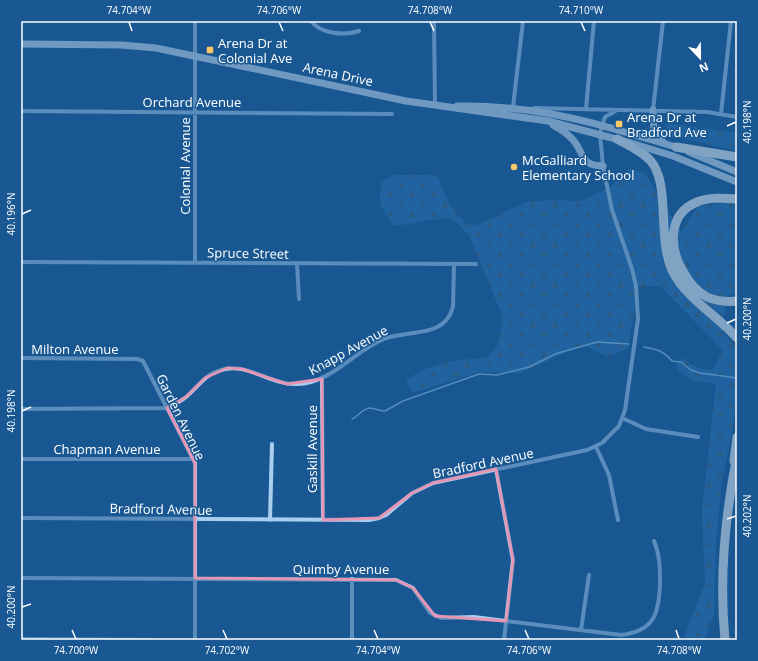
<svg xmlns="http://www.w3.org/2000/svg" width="758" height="661" font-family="'Open Sans',sans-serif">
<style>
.forest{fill:url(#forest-firs)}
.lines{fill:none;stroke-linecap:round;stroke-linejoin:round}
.stream{stroke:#9ccbf2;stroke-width:1.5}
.street{stroke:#a9ceef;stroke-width:4}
.secondary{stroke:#d7e9fb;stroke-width:7}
.highway{stroke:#fff;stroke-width:9}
.marked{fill:none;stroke:#e497b5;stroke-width:3;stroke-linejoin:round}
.ticks{fill:none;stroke:#fff;stroke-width:1.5}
.poi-dot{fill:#ffc768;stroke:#195892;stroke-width:1.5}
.labels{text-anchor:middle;stroke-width:3;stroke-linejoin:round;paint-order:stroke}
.poi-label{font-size:13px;fill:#fff;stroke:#195892;text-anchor:start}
.street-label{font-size:13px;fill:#fff;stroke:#195892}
.neatline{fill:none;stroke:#fff;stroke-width:1.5}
.ticks-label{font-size:10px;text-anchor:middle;fill:#fff}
</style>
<defs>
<pattern id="forest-firs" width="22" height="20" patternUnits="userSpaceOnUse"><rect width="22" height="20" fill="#2c72b1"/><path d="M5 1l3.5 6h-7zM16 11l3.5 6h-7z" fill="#3e5d79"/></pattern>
</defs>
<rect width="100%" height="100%" fill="#195892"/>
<path class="forest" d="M 667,123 L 737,133 L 737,151 L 665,134 Z
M 629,169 L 644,172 L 681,232 L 698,206 L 737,202 L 737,293 L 727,296 L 722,332 L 737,348 L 737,387 L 733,428 L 722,481 L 716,544 L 714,614 L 704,640 L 683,640 L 705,583 L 702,511 L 716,384 L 692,380 L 678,370 L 677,365 L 683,358 L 692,365 L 709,371 L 714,368 L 723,350 L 660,286 L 638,287 L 628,348 L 608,357 L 583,345 L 520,373 L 479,372 L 419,391 L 412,392 L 406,380 C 432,362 456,360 486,358 L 498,345 L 503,317 L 469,235 L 453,219 C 434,217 414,224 394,226 L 380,205 L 381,183 L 392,175 L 437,175 L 449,204 L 466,224 L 478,225 L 524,203 L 546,200 L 581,201 L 612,186 Z"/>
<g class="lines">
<path class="stream" d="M 644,347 C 656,349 664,351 672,361 L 681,362 L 691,370 L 700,373 L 737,378
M 352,419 C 357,417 363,409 369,408 C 374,408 380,411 385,411 L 403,401 L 479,374 L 497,375 L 529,367 L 555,354 L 597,342 L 629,344"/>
<path class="street" d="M 195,21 L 195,262
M 311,21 C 321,34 345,36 359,31
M 434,21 L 435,106
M 513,107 L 523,21
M 534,108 L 707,112 L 737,117
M 586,109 L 594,21
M 653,110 L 663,21
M 21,111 L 392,114
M 721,114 L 731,21
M 21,262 L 476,264
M 297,263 L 299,299
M 21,358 L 137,359 L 143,361 L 195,463 L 195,640
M 322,379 L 323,520
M 21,409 L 167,408 C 173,405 180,402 186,397 C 198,387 205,374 221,370 C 248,362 270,385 297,384 C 332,383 354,351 384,339 C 410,329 444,339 453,307 L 454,264
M 622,418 L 646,429 L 698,437
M 596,447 L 609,475 L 618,520
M 21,459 L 193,459
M 496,469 L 513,560 L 504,640
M 21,518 L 369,520 L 379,518 L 386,515 L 412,493 L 433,483 L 587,450 L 602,443 L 619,426 L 625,410 L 638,319 L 636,286 L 632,269 L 612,210 L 603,166 L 600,134 L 602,125 L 605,117 L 617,110
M 270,520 L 272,444
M 21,578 L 396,580 L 413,588 L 430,613 L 441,618 L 474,617 L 621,635 C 655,631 659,613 660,583 C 660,568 660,555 654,541
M 581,630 L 589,575
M 21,639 L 152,640
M 352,640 L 352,579"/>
<path class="secondary" d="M 21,44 L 121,45 L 156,48 L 406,101 L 548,121 L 631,143 L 673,156 L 737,182
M 457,106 C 521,105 577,117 638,136 C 652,140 666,144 679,148
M 653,110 L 654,131 L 664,143
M 553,125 C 561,129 568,134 574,141 C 585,155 581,166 603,166
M 689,152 L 737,172"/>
<path class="highway" d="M 617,139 C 628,145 641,151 650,160 C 671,183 657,238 672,270 C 686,299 716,314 737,338
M 676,147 L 737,157
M 737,199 C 724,198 709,197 697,202 C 667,214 669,249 684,273 C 689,282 697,292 707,297 C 716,301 727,302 737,301
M 734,461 L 737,437
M 725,640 C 719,579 725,516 737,456"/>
</g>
<path d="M0 0H758V661H0ZM 227,368 L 242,369 L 287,384 L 322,379 L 323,520 L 379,518 L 412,493 L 433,483 L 496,469 L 513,560 L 506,621 L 435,616 L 413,588 L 396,580 L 195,578 L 195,463 L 167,408 L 186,397 L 205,378 Z" fill="#195892" fill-opacity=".55" fill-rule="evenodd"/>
<path class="marked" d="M 227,368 L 242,369 L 287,384 L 322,379 L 323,520 L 379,518 L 412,493 L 433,483 L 496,469 L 513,560 L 506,621 L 435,616 L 413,588 L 396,580 L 195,578 L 195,463 L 167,408 L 186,397 L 205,378 Z"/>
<path class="ticks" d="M 129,22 L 132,31M 279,22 L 283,31M 430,22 L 434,31M 581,22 L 585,31M 727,126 L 736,122M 22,214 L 31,210M 727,323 L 736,319M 22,411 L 31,407M 727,519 L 736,516M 22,607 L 31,604M 72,630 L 76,639M 223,630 L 227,639M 374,630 L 378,639M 525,630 L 529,639M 676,630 L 679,639"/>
<g class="poi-dot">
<rect x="206" y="46" width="8" height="8" rx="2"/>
<rect x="615" y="120" width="8" height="8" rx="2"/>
<circle cx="514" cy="167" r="4"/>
</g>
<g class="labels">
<g class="poi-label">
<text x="218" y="48">Arena Dr at<tspan x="218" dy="15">Colonial Ave</tspan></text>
<text x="627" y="122">Arena Dr at<tspan x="627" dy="15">Bradford Ave</tspan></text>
<text x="522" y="165">McGalliard<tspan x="522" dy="15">Elementary School</tspan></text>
</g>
<g class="street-label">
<text transform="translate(338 74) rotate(12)" y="5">Arena Drive</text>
<text x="192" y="107">Orchard Avenue</text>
<text transform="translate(185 166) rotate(-90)" y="5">Colonial Avenue</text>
<text transform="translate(248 253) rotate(1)" y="5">Spruce Street</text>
<text x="75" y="354">Milton Avenue</text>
<text transform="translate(348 350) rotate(-29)" y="5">Knapp Avenue</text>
<text transform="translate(181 417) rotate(64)" y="5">Garden Avenue</text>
<text x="107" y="454">Chapman Avenue</text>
<text transform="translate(312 449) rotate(-90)" y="5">Gaskill Avenue</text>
<text transform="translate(483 463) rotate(-12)" y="5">Bradford Avenue</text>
<text transform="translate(161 509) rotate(1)" y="5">Bradford Avenue</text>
<text x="341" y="574">Quimby Avenue</text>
</g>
</g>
<rect width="758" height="661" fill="none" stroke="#195892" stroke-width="44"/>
<g transform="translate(700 58) rotate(158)" stroke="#195892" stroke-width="3" paint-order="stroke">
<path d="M0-3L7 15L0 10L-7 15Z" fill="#ffffff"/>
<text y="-6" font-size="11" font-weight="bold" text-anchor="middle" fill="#ffffff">N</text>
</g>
<rect x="22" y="22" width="714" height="617" class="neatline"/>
<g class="ticks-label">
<text x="129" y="14">74.704°W</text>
<text x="279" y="14">74.706°W</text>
<text x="430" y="14">74.708°W</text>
<text x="581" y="14">74.710°W</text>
<text transform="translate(747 122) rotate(-90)" y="4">40.198°N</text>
<text transform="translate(11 214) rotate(-90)" y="4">40.196°N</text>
<text transform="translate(747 319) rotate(-90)" y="4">40.200°N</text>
<text transform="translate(11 411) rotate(-90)" y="4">40.198°N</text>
<text transform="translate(747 516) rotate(-90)" y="4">40.202°N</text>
<text transform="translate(11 607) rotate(-90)" y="4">40.200°N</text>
<text x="76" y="654">74.700°W</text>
<text x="227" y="654">74.702°W</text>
<text x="378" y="654">74.704°W</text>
<text x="529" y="654">74.706°W</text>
<text x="679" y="654">74.708°W</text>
</g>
</svg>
